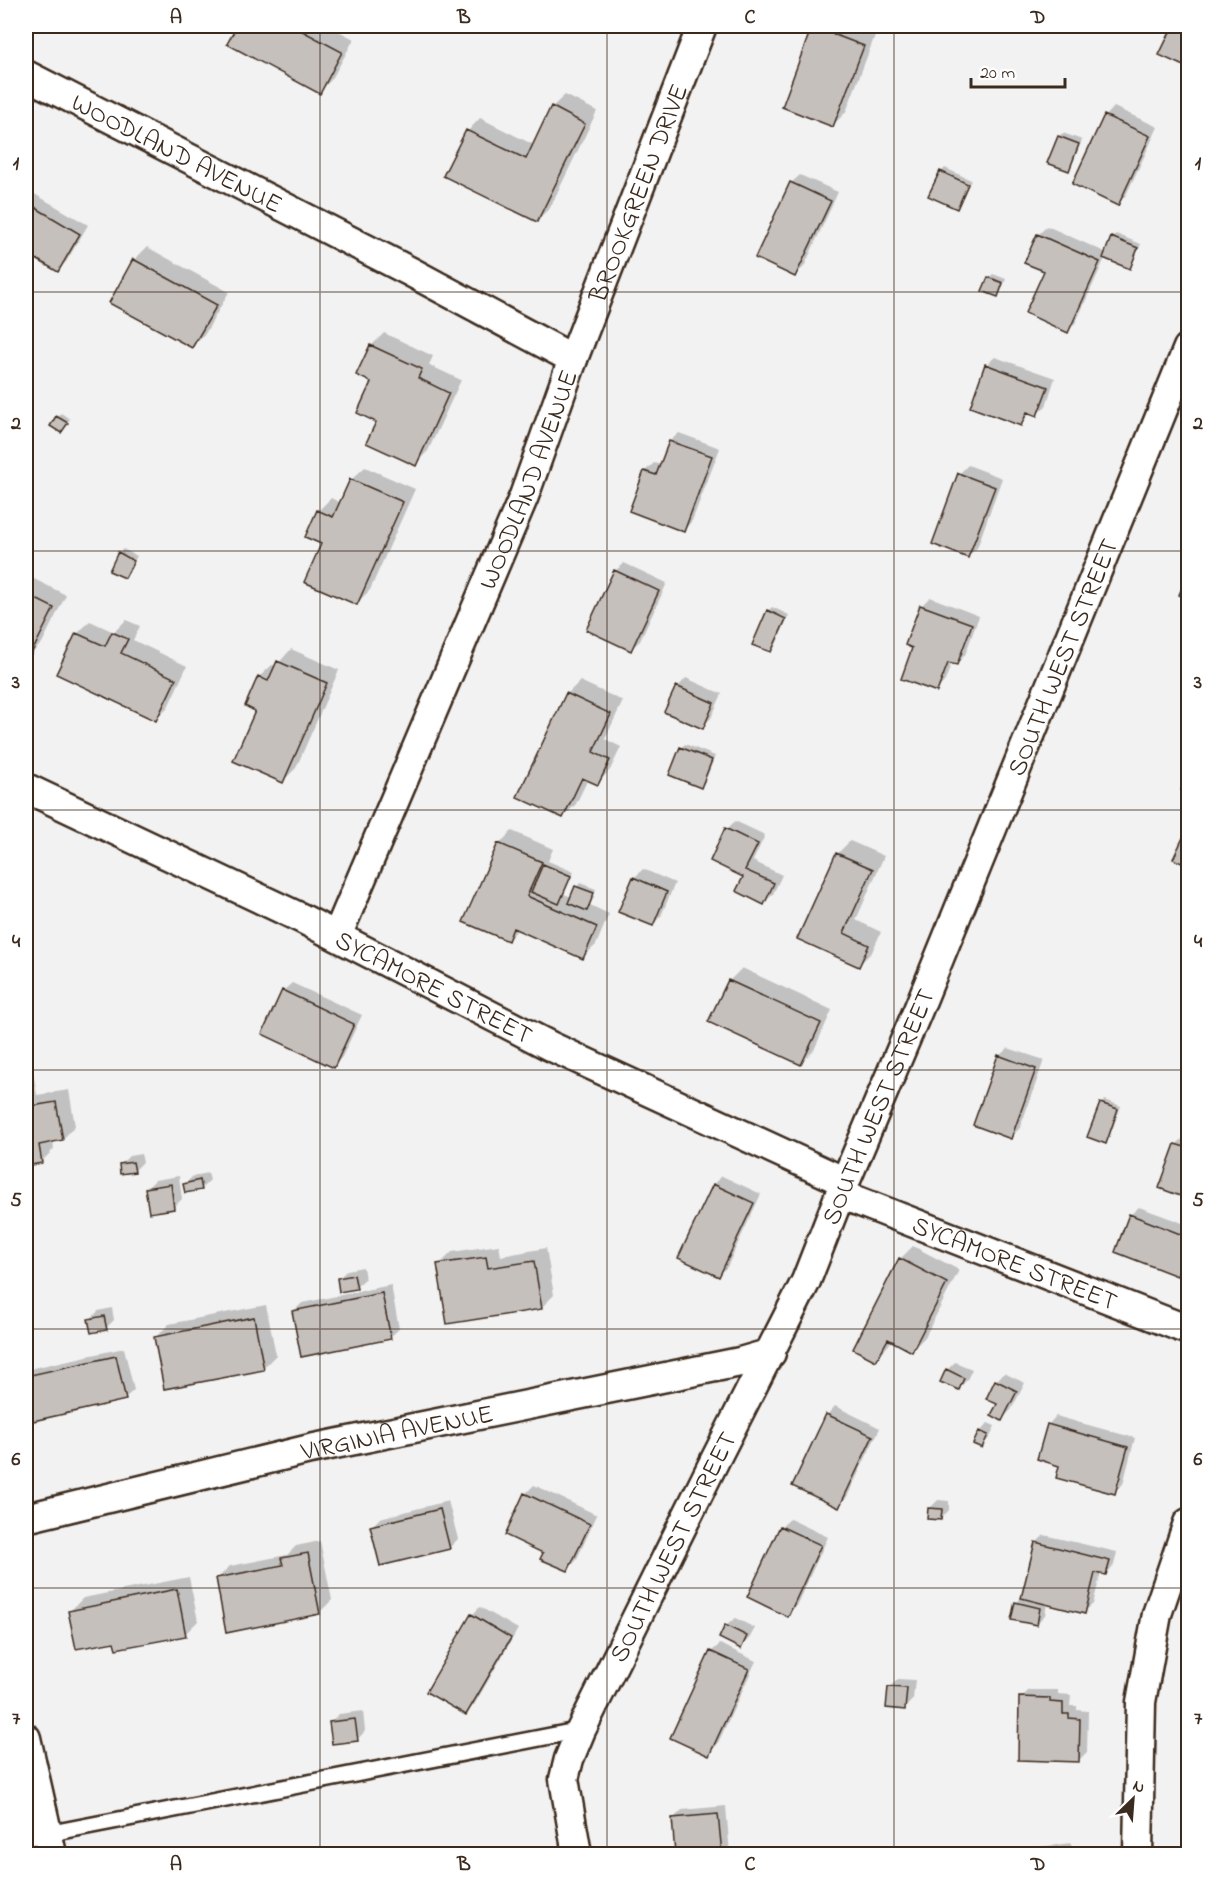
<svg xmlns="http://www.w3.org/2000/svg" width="1214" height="1880" font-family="'Indie Flower',sans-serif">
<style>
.shadow{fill:#0003;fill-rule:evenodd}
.building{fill:#c6c0bd;stroke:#3b2a1e;stroke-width:1.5}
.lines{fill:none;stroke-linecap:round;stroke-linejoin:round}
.lane-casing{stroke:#3b2a1e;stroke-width:20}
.street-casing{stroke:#3b2a1e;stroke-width:33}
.lane{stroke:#fff;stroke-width:15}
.street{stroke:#fff;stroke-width:28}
.grid{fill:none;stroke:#3b2a1e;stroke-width:1.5;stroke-opacity:0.55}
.labels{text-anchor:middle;stroke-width:6;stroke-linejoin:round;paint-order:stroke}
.street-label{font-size:26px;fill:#3b2a1e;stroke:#fff}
.neatline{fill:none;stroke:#3b2a1e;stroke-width:2}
.grid-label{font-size:20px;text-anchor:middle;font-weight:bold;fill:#3b2a1e}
</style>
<rect width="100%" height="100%" fill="#f3f2f2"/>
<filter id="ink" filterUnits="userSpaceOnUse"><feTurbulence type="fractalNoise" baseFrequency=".0167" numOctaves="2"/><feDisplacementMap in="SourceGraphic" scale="12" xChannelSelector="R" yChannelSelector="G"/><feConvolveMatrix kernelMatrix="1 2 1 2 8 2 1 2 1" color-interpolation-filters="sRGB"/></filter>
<g filter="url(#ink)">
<path class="shadow" d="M 239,26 L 329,26 L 354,39 L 332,79 L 319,92 L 229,43 Z
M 815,26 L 856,26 L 876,33 L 846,112 L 833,125 L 813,27 Z
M 1175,26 L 1188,26 L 1188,67 L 1161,54 Z
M 565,95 L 597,111 L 550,208 L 537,220 L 468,131 L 480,118 L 534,145 L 552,107 Z
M 1114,107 L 1158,127 L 1126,195 L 1118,204 L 1074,184 L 1106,116 Z
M 1063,133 L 1082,140 L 1072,165 L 1068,169 L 1059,136 Z
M 945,168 L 971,180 L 960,203 L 956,207 L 941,172 Z
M 800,175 L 838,192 L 804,267 L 795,275 L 791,183 Z
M 26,189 L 88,225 L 66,262 L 57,270 L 26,252 Z
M 1047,226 L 1107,253 L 1112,238 L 1116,234 L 1141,244 L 1133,263 L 1129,267 L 1105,258 L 1076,322 L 1068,331 L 1046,271 L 1038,235 Z
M 147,247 L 229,292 L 205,334 L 192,346 L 134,260 Z
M 993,274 L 1006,279 L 1001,292 L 997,296 L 989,278 Z
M 384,333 L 433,356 L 429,365 L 461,380 L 428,451 L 415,464 L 378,421 L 373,381 L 358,374 L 371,346 Z
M 995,357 L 1055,378 L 1046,406 L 1037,414 L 1031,412 L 1021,424 L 986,365 Z
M 61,413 L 70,419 L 61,431 L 52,426 Z
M 679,433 L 720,448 L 692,521 L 684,530 L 631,510 L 645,471 L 654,463 L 661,465 L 670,441 Z
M 968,465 L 1002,478 L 977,548 L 968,556 L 959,474 Z
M 365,467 L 415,489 L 370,590 L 357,603 L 323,544 L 318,511 L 331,498 L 341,503 L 352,479 Z
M 123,549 L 137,556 L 125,577 L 119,553 Z
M 624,563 L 667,583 L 640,641 L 631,649 L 615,571 Z
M 26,575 L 66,595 L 42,643 L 29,656 L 26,654 Z
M 930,597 L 979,616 L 965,655 L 956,664 L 952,662 L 945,681 L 937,690 L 914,647 L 921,606 Z
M 772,607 L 789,615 L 775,647 L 771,651 L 768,611 Z
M 126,620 L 140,626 L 133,640 L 187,666 L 168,707 L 155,719 L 77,634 L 90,621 L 114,632 Z
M 291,649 L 339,670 L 296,768 L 283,781 L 256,710 L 259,677 L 272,665 L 276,666 ZM 263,677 L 275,683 L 263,680 Z
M 686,678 L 722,694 L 711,718 L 702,727 L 678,687 Z
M 580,681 L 623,701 L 605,739 L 621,747 L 610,770 L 598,783 L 588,779 L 576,804 L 563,817 L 567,694 Z
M 685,744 L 715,756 L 705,782 L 701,786 L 681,748 Z
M 735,821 L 765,835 L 753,861 L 782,875 L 773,894 L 764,903 L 745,876 L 727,829 Z
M 512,831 L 553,849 L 548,861 L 574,872 L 564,894 L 572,897 L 577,887 L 580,883 L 596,889 L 590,905 L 609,914 L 596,945 L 583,957 L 518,929 L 508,940 L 499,844 Z
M 850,841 L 884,856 L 856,920 L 881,932 L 872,952 L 859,965 L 799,938 L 837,854 Z
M 643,869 L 675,883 L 661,916 L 652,925 L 634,878 Z
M 742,968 L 832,1010 L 814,1050 L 801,1063 L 729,981 Z
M 292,983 L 362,1015 L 342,1057 L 334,1066 L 283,991 Z
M 1008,1048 L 1044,1060 L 1020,1128 L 1011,1137 L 999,1056 Z
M 31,1060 L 37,1095 L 69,1090 L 75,1126 L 63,1139 L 53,1141 L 54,1149 L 42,1161 L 26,1164 L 26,1061 Z
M 1105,1100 L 1121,1106 L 1109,1138 L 1105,1142 L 1101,1104 Z
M 1185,1136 L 1188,1137 L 1188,1198 L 1161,1188 L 1177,1144 Z
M 141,1154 L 143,1162 L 134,1171 L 121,1164 L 129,1156 Z
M 208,1173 L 210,1180 L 201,1189 L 185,1184 L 193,1176 Z
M 179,1176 L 182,1199 L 173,1208 L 147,1188 L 155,1180 Z
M 722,1176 L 761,1194 L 727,1267 L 718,1276 L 680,1258 L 714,1184 Z
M 1139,1207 L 1188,1225 L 1188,1258 L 1185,1266 L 1177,1274 L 1130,1215 Z
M 499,1245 L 501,1256 L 546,1248 L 554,1295 L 542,1307 L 439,1265 L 452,1252 Z
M 913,1246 L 959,1270 L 925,1337 L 912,1350 L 892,1340 L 888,1346 L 876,1359 L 900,1259 Z
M 363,1267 L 365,1279 L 356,1287 L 338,1279 L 347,1270 Z
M 391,1285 L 399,1329 L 390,1337 L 293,1312 L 302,1303 Z
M 266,1305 L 276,1355 L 263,1368 L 156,1337 L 169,1324 Z
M 112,1308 L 114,1320 L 106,1328 L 90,1320 L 98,1311 Z
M 124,1348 L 134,1390 L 125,1398 L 34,1419 L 26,1381 L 26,1376 L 33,1368 Z
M 955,1362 L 972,1369 L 967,1380 L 958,1389 L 947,1370 Z
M 1004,1373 L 1025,1383 L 1011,1410 L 1002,1419 L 996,1381 Z
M 835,1406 L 880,1428 L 847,1497 L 839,1506 L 827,1415 Z
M 1056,1416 L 1135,1438 L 1123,1484 L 1114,1492 L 1061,1465 L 1048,1425 Z
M 988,1423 L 995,1426 L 990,1437 L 982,1446 L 980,1432 Z
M 534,1485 L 597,1515 L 576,1561 L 568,1569 L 545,1552 L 525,1494 Z
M 938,1500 L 949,1501 L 949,1510 L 941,1519 L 929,1509 Z
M 448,1501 L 458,1539 L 449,1548 L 372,1526 L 380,1518 Z
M 790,1519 L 828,1537 L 796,1606 L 787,1615 L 781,1527 Z
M 1044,1535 L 1117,1552 L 1114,1565 L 1106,1574 L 1101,1573 L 1093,1604 L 1084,1612 L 1047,1603 L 1045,1615 L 1036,1624 L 1016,1603 L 1023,1596 L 1036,1543 Z
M 320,1541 L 332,1600 L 319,1613 L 217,1579 L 230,1566 L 287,1555 L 296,1546 Z
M 189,1577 L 198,1621 L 185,1634 L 115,1640 L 70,1611 L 83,1598 Z
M 480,1607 L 518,1629 L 474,1705 L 466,1713 L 472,1615 Z
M 735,1618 L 755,1628 L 749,1639 L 741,1647 L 726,1626 Z
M 720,1644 L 756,1661 L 717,1745 L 708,1754 L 711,1652 Z
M 898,1679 L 915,1680 L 913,1699 L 905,1708 L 889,1688 Z
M 1029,1690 L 1058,1690 L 1058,1694 L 1071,1695 L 1070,1706 L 1077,1706 L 1077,1710 L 1088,1711 L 1087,1752 L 1079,1760 L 1021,1698 Z
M 363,1711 L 365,1731 L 357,1740 L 331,1722 L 339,1714 Z
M 726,1806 L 730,1854 L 677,1854 L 674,1818 L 682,1810 Z
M 1071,1843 L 1073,1854 L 1010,1854 L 1014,1850 Z"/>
<path class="building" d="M 237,26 L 293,26 L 342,52 L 320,94 L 227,44 Z
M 812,26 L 864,46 L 833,127 L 782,107 Z
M 1173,26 L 1188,26 L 1188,68 L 1159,55 Z
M 551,106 L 585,124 L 537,222 L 443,176 L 466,130 L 526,159 Z
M 1104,115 L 1150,136 L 1118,206 L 1072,184 Z
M 1058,136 L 1079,144 L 1069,171 L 1047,163 Z
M 940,171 L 968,184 L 957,209 L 928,196 Z
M 790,182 L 831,201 L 795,277 L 755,258 Z
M 26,202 L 80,234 L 58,272 L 26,253 Z
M 1037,234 L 1100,262 L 1068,333 L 1025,313 L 1044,271 L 1024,263 Z
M 1111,237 L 1138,248 L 1130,269 L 1103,258 Z
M 133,259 L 217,305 L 192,348 L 109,303 Z
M 988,277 L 1003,283 L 998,297 L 982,291 Z
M 370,345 L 422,369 L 418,378 L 449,393 L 416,466 L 366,443 L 376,422 L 357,413 L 371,382 L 356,375 Z
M 985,364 L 1048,387 L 1037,416 L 1027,412 L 1021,426 L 970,407 Z
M 56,416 L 68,423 L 61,433 L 50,426 Z
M 669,441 L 712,456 L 684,532 L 629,511 L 644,471 L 656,475 Z
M 958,473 L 995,487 L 968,558 L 932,544 Z
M 350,479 L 403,502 L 357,605 L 304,582 L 321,544 L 305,537 L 317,510 L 333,517 Z
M 118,552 L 134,561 L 125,578 L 109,571 Z
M 614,570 L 659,591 L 631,651 L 586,630 Z
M 1188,573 L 1188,600 L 1179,595 Z
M 26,594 L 54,608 L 29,658 L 26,656 Z
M 920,605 L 972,624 L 957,665 L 948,663 L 937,692 L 901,679 L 912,648 L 905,645 Z
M 767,610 L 786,619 L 771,652 L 752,645 Z
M 112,632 L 128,639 L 121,653 L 176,679 L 156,721 L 56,674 L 76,633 L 105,646 Z
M 277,661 L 327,683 L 283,783 L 233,761 L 255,711 L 245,706 L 258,676 L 268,681 Z
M 676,686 L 714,703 L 703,729 L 664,712 Z
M 566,693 L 611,714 L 593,752 L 610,760 L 598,785 L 582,778 L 563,818 L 517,797 Z
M 680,747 L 712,760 L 701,788 L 669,775 Z
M 1188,773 L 1188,794 L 1181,790 Z
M 1188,827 L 1188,866 L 1173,859 Z
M 725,828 L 758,844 L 745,870 L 774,883 L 764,905 L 736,891 L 743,877 L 710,861 Z
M 498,843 L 542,862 L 527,896 L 597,927 L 583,959 L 513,928 L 508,941 L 463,922 Z
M 836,853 L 873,869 L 844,933 L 869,945 L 859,967 L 797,939 Z
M 543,864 L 571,876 L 559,904 L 531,892 Z
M 633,877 L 667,892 L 653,926 L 618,912 Z
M 575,886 L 594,893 L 587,911 L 568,903 Z
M 728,980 L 821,1023 L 801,1065 L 708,1022 Z
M 282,990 L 354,1024 L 334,1068 L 262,1034 Z
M 998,1055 L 1036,1069 L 1011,1139 L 973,1125 Z
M 56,1102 L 63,1140 L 39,1145 L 42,1163 L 26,1166 L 26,1107 Z
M 1100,1103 L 1118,1109 L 1106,1144 L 1087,1137 Z
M 1175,1144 L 1188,1148 L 1188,1199 L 1159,1188 Z
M 133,1162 L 135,1172 L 120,1174 L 119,1164 Z
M 200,1180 L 202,1190 L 185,1193 L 183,1184 Z
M 171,1184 L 174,1209 L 149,1213 L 145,1188 Z
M 713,1184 L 754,1203 L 719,1277 L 678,1258 Z
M 1129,1214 L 1188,1237 L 1188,1247 L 1177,1276 L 1115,1252 Z
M 486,1257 L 488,1268 L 534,1261 L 542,1309 L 447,1324 L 437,1264 Z
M 899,1258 L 947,1283 L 912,1352 L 888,1339 L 876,1361 L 853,1349 Z
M 354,1275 L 357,1289 L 339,1292 L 337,1278 Z
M 382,1293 L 391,1339 L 301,1357 L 292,1311 Z
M 104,1316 L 107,1330 L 91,1333 L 88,1319 Z
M 254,1317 L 264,1370 L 164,1389 L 154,1337 Z
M 116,1356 L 126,1400 L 33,1421 L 26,1388 L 26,1376 Z
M 946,1369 L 964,1378 L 959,1390 L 940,1382 Z
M 995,1380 L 1017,1391 L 1002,1421 L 991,1415 L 997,1404 L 986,1399 Z
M 826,1414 L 873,1436 L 839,1508 L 792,1486 Z
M 1047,1424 L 1128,1447 L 1115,1494 L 1056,1478 L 1059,1466 L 1037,1459 Z
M 979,1431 L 988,1435 L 982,1448 L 973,1444 Z
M 524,1493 L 590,1524 L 568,1571 L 540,1559 L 543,1553 L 505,1535 Z
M 928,1508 L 942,1509 L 941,1520 L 927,1519 Z
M 440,1509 L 450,1549 L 380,1566 L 370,1526 Z
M 780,1526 L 821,1545 L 788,1617 L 747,1597 Z
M 1035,1542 L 1110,1561 L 1106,1575 L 1095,1573 L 1085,1614 L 1021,1598 Z
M 308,1553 L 320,1614 L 226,1633 L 216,1578 L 283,1565 L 281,1558 Z
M 177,1589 L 186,1636 L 116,1649 L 114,1642 L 76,1649 L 68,1611 Z
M 1015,1602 L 1040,1608 L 1037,1625 L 1011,1620 Z
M 471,1614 L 511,1638 L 466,1715 L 426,1692 Z
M 725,1625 L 747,1636 L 741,1649 L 719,1638 Z
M 710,1651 L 749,1669 L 709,1756 L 670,1738 Z
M 888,1687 L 907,1688 L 905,1710 L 886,1708 Z
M 1019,1697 L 1050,1698 L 1050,1702 L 1063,1703 L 1063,1714 L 1069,1714 L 1069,1718 L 1080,1719 L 1079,1762 L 1018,1760 Z
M 355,1719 L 358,1741 L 332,1744 L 329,1722 Z
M 718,1814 L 722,1854 L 675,1854 L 672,1818 Z"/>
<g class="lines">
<g class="lane-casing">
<path id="lane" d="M 26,1838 L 581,1730"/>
</g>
<g class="street-casing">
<g id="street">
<path id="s1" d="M 26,75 L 411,272 L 573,359"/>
<path id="s2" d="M 26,788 L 301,918 L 550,1046 L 845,1182"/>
<path id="s3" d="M 337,936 L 524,496 L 573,359 L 702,26"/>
<path id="s4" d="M 840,1194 L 1188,1330"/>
<path id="s5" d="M 26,1518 L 310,1449 L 740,1362 L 771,1353"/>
<path d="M 26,1738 L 52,1854"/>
<path id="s6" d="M 577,1854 L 564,1779 L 569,1759 L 581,1730 L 715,1460 L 806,1281 L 840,1194 L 918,1010 L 1188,348"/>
<path d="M 1138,1854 L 1141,1702 L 1157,1614 L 1188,1523"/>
</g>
</g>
<use href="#lane" class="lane"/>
<use href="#street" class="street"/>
</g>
</g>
<path class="grid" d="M 320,26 L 320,1854M 607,26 L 607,1854M 894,26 L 894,1854M 26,292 L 1188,292M 26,551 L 1188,551M 26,810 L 1188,810M 26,1070 L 1188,1070M 26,1329 L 1188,1329M 26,1588 L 1188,1588"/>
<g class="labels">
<g class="street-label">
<text dy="9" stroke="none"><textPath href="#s1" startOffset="170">WOODLAND AVENUE</textPath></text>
<text dy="9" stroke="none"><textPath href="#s3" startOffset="802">BROOKGREEN DRIVE</textPath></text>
<text dy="9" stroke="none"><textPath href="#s3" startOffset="495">WOODLAND AVENUE</textPath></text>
<text dy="9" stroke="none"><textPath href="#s6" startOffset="1305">SOUTH WEST STREET</textPath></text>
<text dy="9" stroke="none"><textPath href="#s2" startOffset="454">SYCAMORE STREET</textPath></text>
<text dy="9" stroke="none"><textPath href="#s6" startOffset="819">SOUTH WEST STREET</textPath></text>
<text dy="9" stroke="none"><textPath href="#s4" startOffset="188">SYCAMORE STREET</textPath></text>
<text dy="9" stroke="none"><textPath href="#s5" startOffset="381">VIRGINIA AVENUE</textPath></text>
<text dy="9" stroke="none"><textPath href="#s6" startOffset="333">SOUTH WEST STREET</textPath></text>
</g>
</g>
<rect width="1214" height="1880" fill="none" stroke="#fff" stroke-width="66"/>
<g transform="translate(1133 1799) rotate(25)" stroke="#ffffff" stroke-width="4.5" paint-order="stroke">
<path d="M0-4.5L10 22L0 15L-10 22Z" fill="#3b2a1e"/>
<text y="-9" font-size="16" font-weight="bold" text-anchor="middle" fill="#3b2a1e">N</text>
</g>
<path d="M971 78v9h94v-9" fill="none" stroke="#3b2a1e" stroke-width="3"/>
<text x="980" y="78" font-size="18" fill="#3b2a1e" stroke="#ffffff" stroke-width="4.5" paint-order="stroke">20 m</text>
<rect x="33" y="33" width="1148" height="1814" class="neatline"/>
<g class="grid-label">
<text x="176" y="23">A</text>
<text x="464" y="23">B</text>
<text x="750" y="23">C</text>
<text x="1038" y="23">D</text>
<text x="16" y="169">1</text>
<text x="1198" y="169">1</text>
<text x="16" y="429">2</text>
<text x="1198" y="429">2</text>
<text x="16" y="688">3</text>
<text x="1198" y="688">3</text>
<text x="16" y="947">4</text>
<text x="1198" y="947">4</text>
<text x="16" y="1206">5</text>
<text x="1198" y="1206">5</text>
<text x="16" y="1465">6</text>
<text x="1198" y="1465">6</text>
<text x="16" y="1724">7</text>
<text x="1198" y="1724">7</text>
<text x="176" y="1870">A</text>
<text x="464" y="1870">B</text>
<text x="750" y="1870">C</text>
<text x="1038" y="1870">D</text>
</g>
</svg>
